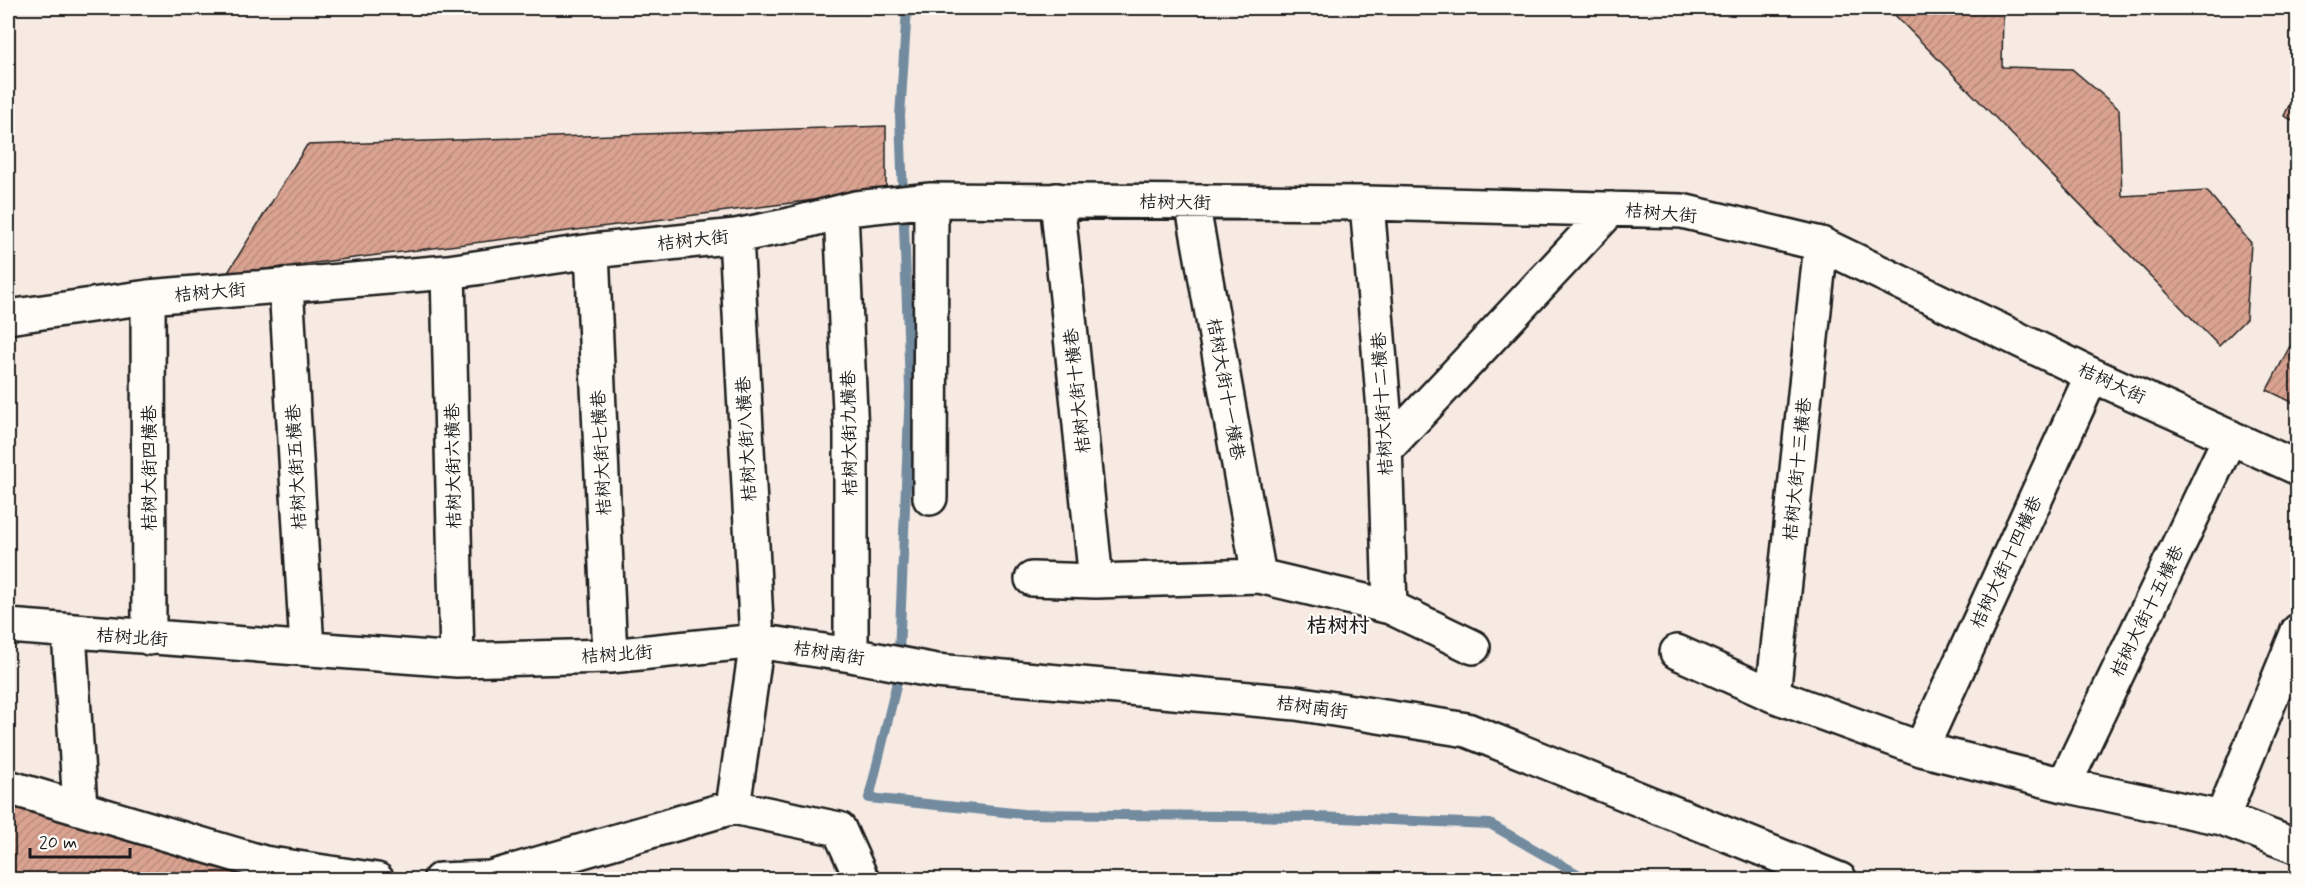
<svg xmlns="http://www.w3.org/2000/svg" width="2305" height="887" font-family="Mynerve,'LXGW WenKai TC',sans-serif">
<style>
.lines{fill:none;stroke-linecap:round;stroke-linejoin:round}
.stream{stroke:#728b9f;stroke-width:10}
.building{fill:url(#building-hatch);stroke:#1c1c1c;stroke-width:1.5}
.minor-casing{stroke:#1c1c1c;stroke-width:38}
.minor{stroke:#fdfcf7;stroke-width:33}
.labels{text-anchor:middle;stroke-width:4.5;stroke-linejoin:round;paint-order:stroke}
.street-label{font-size:18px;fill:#1c1c1c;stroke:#fdfcf7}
.quarter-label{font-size:21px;font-weight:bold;fill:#1c1c1c;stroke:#fdfcf7}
</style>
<defs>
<pattern id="building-hatch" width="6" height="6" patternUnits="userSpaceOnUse" patternTransform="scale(1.5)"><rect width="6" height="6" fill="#daa391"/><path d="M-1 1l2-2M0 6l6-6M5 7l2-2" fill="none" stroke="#ba8c7c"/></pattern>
</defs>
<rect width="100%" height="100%" fill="#f6eae3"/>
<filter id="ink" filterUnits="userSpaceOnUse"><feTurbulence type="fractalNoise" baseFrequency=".0167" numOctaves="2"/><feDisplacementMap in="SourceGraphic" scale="12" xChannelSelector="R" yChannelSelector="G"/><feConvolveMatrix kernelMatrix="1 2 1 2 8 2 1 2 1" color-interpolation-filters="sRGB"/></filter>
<g filter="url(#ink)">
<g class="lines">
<path class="stream" d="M 907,8 L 900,116 L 910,388 L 898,678 L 869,798 L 1023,814 L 1316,817 L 1490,824 L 1588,880"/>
</g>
<path class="building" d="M 1888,8 L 2003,8 L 2002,67 L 2072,69 L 2119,109 L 2122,196 L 2207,191 L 2251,243 L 2246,319 L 2219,346 Z
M 2295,93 L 2298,94 L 2298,123 L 2284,116 Z
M 886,126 L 886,191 L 227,274 L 307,145 Z
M 2298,343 L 2298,405 L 2267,390 L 2290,346 Z
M 8,798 L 300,880 L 8,880 Z"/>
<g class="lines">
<g class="minor-casing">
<path id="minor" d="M 1057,200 L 1096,581
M 1192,202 L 1259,576
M 1367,203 L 1384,410 L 1390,607
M 841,212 L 851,433 L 851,655
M 592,251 L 610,656
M 448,272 L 457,660
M 286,285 L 307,649
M 148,297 L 149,638
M 8,317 L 148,297 L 448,272 L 592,251 L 736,236 L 786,226 L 856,208 L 931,200 L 1367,203 L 1682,211 L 1821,244 L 2092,375 L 2298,468
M 1386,449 L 1611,209
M 930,498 L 931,200
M 1032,579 L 1096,581 L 1259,576 L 1390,607 L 1473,647
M 8,626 L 457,660 L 610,656 L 757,641 L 851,655 L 936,671 L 1296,703 L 1467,730 L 1840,880
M 69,632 L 80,807
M 1677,652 L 1773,695 L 1921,749 L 2064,785 L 2222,818 L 2298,847
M 1773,695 L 1821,244
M 1921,749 L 2092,375
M 2064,785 L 2230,437
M 8,787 L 264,863 L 377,880
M 733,807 L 839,829 L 862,880
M 2222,818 L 2298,631
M 440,880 L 490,878 L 733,807 L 757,641 L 736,236"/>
</g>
<use href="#minor" class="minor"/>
</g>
</g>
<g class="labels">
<g class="street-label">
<text transform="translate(1175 202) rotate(1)" y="6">桔树大街</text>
<text transform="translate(1661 213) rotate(5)" y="6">桔树大街</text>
<text transform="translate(693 240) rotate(-6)" y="6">桔树大街</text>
<text transform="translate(210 292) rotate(-5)" y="6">桔树大街</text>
<text transform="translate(2112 383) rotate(25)" y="6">桔树大街</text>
<text transform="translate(1226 389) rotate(80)" y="6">桔树大街十一横巷</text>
<text transform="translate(1077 391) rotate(-96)" y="6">桔树大街十横巷</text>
<text transform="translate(1382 404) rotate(-93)" y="6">桔树大街十二横巷</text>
<text transform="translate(849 433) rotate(-91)" y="6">桔树大街九横巷</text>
<text transform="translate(746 439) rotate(-93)" y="6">桔树大街八横巷</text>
<text transform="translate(601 453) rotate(-93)" y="6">桔树大街七横巷</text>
<text transform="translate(453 466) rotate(-91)" y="6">桔树大街六横巷</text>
<text transform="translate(296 467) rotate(-93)" y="6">桔树大街五横巷</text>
<text transform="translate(149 468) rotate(-90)" y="6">桔树大街四横巷</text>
<text transform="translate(1797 469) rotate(-84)" y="6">桔树大街十三横巷</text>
<text transform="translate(2006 562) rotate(-65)" y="6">桔树大街十四横巷</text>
<text transform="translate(2147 611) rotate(-64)" y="6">桔树大街十五横巷</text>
<text transform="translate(132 637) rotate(4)" y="6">桔树北街</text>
<text transform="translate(829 653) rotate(9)" y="6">桔树南街</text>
<text transform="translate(617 654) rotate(-4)" y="6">桔树北街</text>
<text transform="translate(1312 707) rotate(8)" y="6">桔树南街</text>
</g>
<g class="quarter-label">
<text x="1338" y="632">桔树村</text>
</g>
</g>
<rect width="2305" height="887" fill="none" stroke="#fdfcf7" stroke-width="30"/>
<rect x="15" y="15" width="2275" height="857" fill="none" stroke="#1c1c1c" stroke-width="2" filter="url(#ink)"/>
<path d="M30 848v9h100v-9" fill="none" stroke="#1c1c1c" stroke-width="3"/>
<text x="39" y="848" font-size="18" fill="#1c1c1c" stroke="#fdfcf7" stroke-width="4.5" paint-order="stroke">20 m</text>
</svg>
